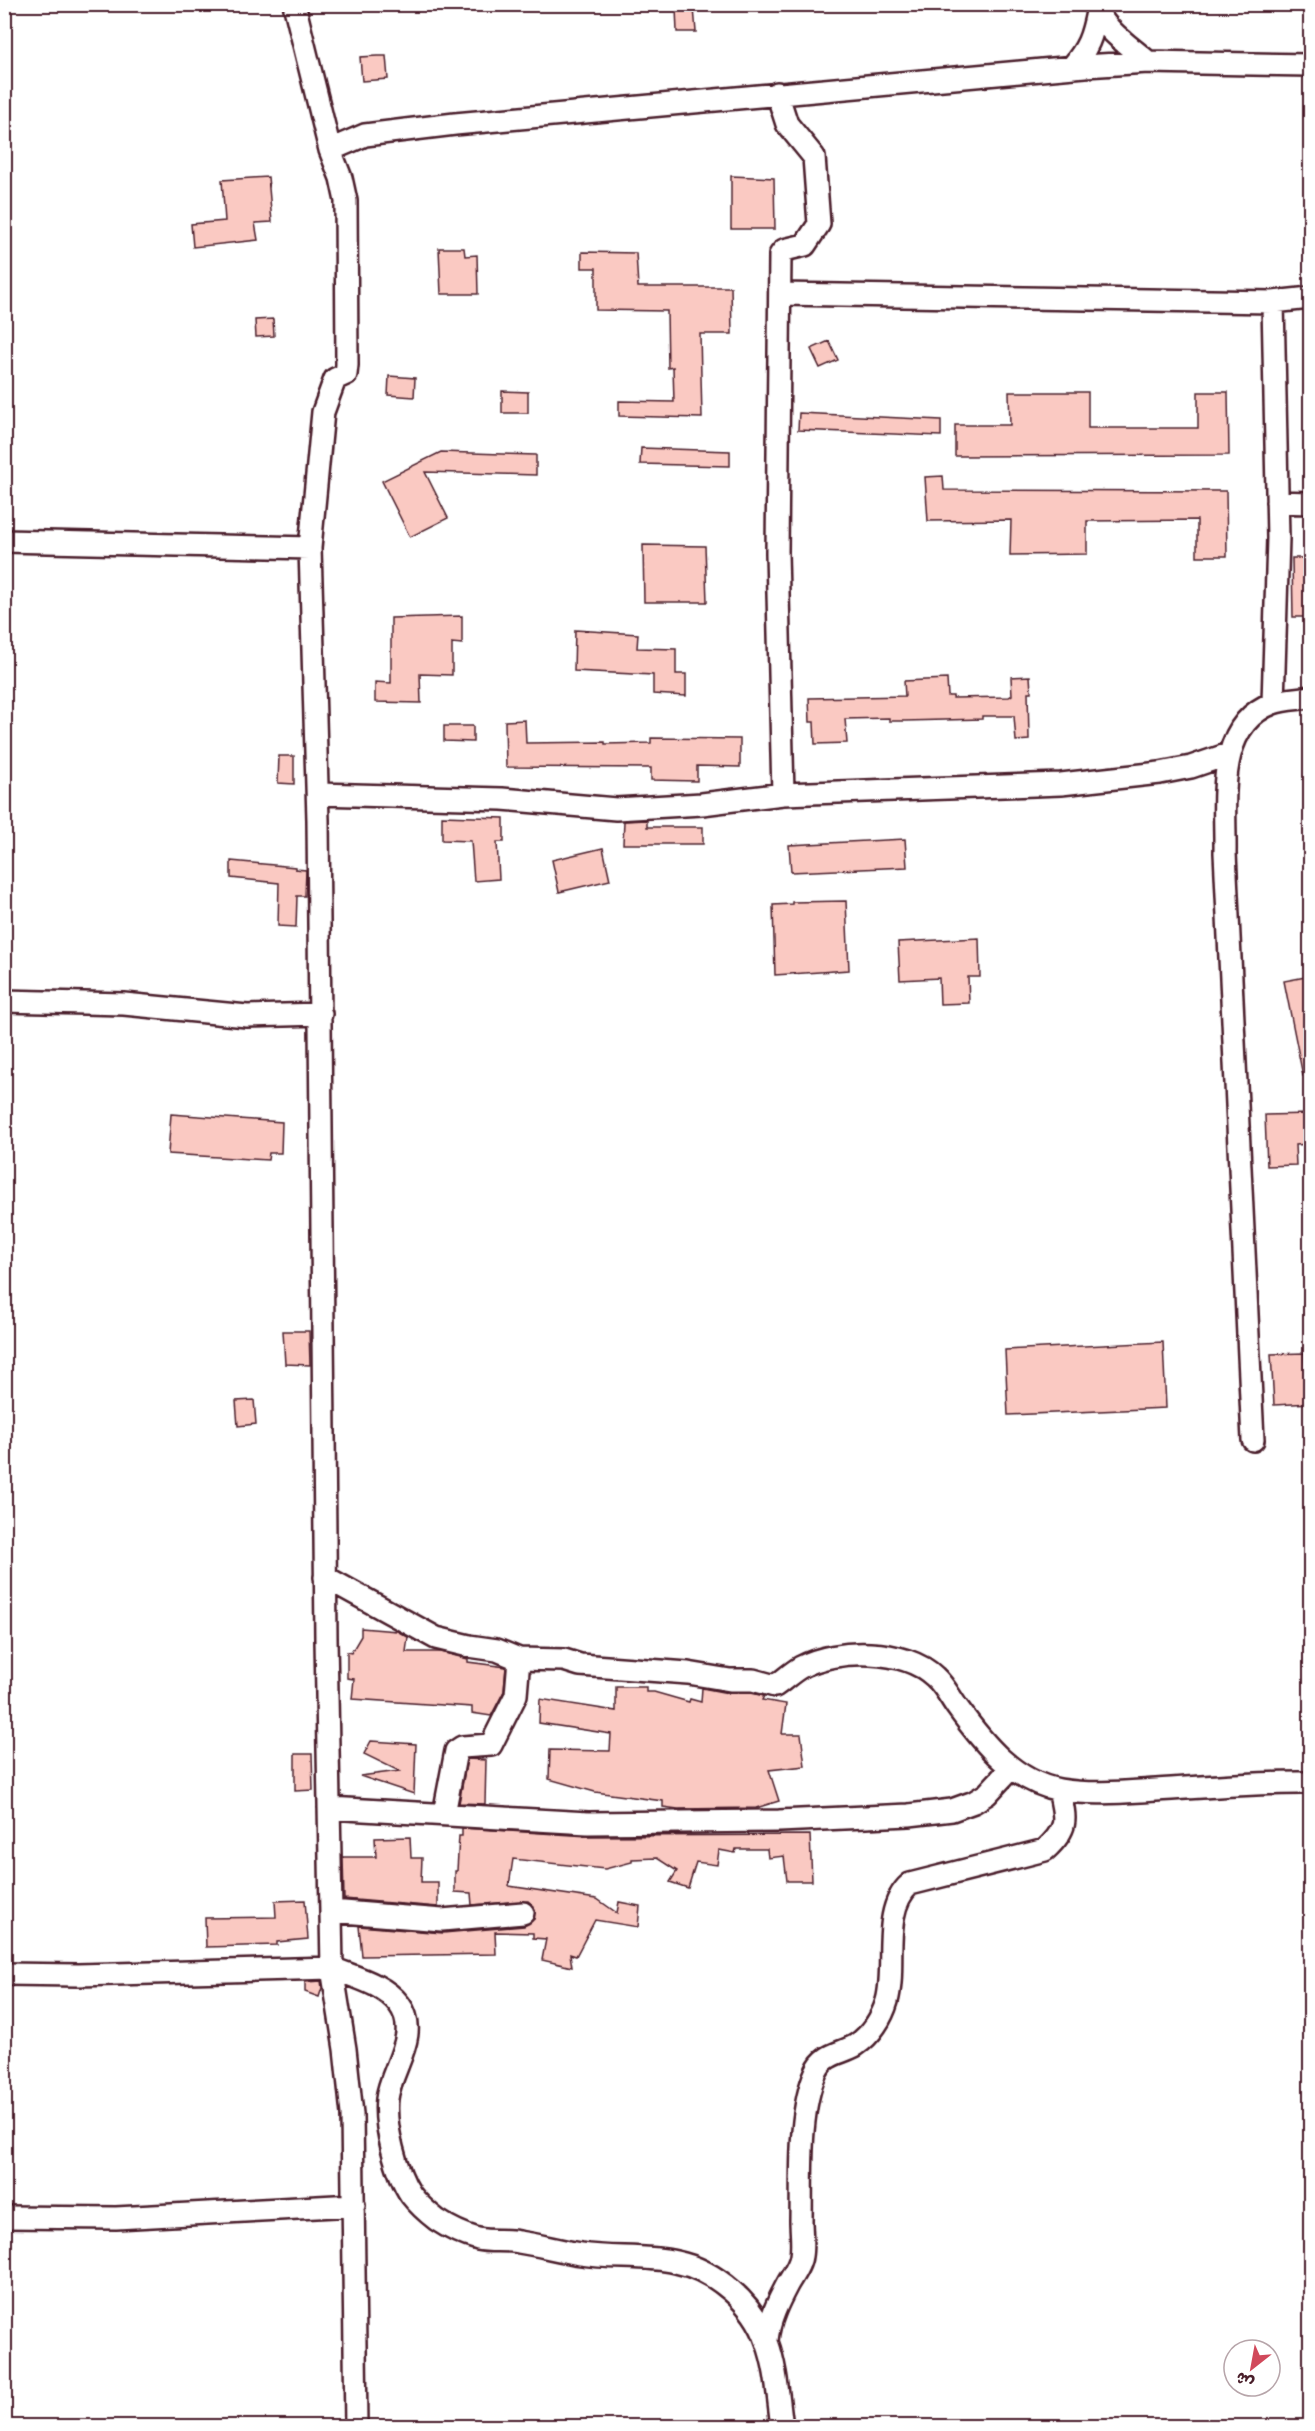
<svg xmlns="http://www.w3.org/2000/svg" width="1315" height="2431" font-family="'Patrick Hand','Playpen Sans Arabic',sans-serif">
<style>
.building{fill:#fac9c2;stroke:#4a1f2b;stroke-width:1.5}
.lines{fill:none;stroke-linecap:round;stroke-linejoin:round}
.minor-casing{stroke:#4a1f2b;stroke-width:26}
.minor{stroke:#fff;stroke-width:21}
</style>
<rect width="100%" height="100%" fill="#fff"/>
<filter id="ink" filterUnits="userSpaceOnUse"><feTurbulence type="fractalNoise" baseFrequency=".0167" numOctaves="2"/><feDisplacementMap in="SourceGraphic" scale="12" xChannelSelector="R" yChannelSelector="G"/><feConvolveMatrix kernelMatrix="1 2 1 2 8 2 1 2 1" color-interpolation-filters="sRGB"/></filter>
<g filter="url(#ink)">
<path class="building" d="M 676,8 L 694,8 L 696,32 L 677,32 Z
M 377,56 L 386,56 L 388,79 L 362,81 L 360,57 Z
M 731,176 L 774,178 L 775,229 L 731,229 Z
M 268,177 L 272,222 L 255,223 L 258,240 L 193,247 L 191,224 L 225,221 L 222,180 Z
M 439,248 L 464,248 L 465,256 L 477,255 L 478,294 L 441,294 Z
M 582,252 L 636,253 L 638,287 L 731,287 L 732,334 L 700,334 L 702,418 L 619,416 L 619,401 L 674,402 L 673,367 L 668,368 L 667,311 L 596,310 L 596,268 L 582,268 Z
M 273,319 L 274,336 L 256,337 L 255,320 Z
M 829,341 L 838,360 L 820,368 L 811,349 Z
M 389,376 L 415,378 L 414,397 L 388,395 Z
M 502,391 L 528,392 L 528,413 L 502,413 Z
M 1009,392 L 1088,392 L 1088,428 L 1198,428 L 1198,392 L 1228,392 L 1229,455 L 955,456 L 955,425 L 1010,425 Z
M 799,413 L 941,420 L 941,436 L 798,430 Z
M 641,448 L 730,451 L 730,466 L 640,464 Z
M 441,452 L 536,455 L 536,475 L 425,472 L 448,518 L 410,537 L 382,481 Z
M 943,476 L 944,490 L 1226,491 L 1227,556 L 1197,556 L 1197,520 L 1087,521 L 1087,554 L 1010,555 L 1011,520 L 928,521 L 925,477 Z
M 643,545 L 705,546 L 707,602 L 644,602 Z
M 1292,558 L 1311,558 L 1311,617 L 1293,617 Z
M 462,616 L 462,644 L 452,643 L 452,675 L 420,674 L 421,703 L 375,702 L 375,682 L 391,683 L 391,618 Z
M 575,630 L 638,634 L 637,648 L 676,649 L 676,674 L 686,674 L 686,696 L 653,694 L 653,675 L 574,671 Z
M 1030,676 L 1031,692 L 1028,692 L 1029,740 L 1016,741 L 1014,716 L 982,716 L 982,719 L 905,721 L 889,721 L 889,718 L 845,719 L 847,743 L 815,744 L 814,722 L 810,722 L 809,698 L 905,696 L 904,681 L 947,679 L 948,696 L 953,696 L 953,698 L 1009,697 L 1012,695 L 1011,677 Z
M 525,720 L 526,743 L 605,742 L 605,744 L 651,743 L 651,738 L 740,739 L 740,767 L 697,766 L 697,781 L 651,780 L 651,768 L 506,767 L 505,721 Z
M 444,726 L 473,726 L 473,742 L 444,741 Z
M 279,756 L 294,756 L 294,784 L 278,783 Z
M 442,816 L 504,818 L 504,842 L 497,842 L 499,879 L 474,881 L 471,841 L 442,840 Z
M 647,820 L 647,827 L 703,827 L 703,844 L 623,844 L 624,821 Z
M 905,839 L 907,867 L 791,872 L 789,845 Z
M 603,848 L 610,880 L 559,892 L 552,860 Z
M 231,861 L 295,867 L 295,869 L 306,870 L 305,896 L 297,896 L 296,927 L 278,926 L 279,883 L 231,878 Z
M 846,901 L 849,970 L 775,975 L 773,905 L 792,904 L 792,902 Z
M 979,938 L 980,977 L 968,977 L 969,1003 L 940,1004 L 939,978 L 900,980 L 898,942 Z
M 1311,976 L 1311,1075 L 1303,1076 L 1284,981 Z
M 171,1114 L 282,1122 L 281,1153 L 269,1153 L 268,1160 L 168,1154 Z
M 1311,1114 L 1311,1144 L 1295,1145 L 1296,1165 L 1267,1166 L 1265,1115 Z
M 283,1331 L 309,1331 L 310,1365 L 285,1364 Z
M 1163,1342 L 1166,1408 L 1008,1415 L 1005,1350 Z
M 1304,1353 L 1305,1371 L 1311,1371 L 1311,1403 L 1274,1405 L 1271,1354 Z
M 254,1400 L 256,1424 L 238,1426 L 236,1401 Z
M 361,1628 L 397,1631 L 408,1637 L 406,1652 L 441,1652 L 468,1659 L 468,1662 L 506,1667 L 504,1691 L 491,1716 L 472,1713 L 472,1707 L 352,1699 L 354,1679 L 347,1678 L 347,1652 L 351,1653 L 361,1636 Z
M 616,1687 L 646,1687 L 646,1692 L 654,1692 L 689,1702 L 690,1699 L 701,1702 L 702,1688 L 728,1693 L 751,1693 L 764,1696 L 762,1700 L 786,1704 L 782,1734 L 801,1734 L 805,1766 L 769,1770 L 779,1801 L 756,1808 L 678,1809 L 663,1807 L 663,1801 L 595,1792 L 549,1779 L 550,1750 L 610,1751 L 611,1734 L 539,1723 L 540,1699 L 616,1711 Z
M 371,1741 L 416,1744 L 414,1794 L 360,1776 L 399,1771 L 364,1754 Z
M 295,1754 L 312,1754 L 313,1790 L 295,1791 Z
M 467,1759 L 486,1760 L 485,1804 L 459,1803 Z
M 462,1828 L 588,1836 L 810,1835 L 812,1881 L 787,1881 L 784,1856 L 768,1858 L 767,1849 L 736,1849 L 735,1853 L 719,1850 L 717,1865 L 696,1862 L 688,1888 L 670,1882 L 677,1871 L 657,1858 L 632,1859 L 632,1862 L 605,1869 L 513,1859 L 509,1886 L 597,1899 L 617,1913 L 619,1902 L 640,1906 L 638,1927 L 595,1920 L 576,1956 L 570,1954 L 572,1967 L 542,1960 L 546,1939 L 533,1938 L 533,1933 L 495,1932 L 496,1954 L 362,1956 L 359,1926 L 443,1933 L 524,1926 L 534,1919 L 534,1906 L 528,1901 L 472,1905 L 471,1893 L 455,1892 L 455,1871 L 457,1871 L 459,1836 L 462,1836 Z
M 410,1837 L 411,1858 L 422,1858 L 421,1882 L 438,1882 L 438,1907 L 344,1899 L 343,1857 L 376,1857 L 375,1838 Z
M 305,1900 L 308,1939 L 277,1942 L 277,1945 L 206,1947 L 205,1918 L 276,1917 L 275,1901 Z
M 321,1981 L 322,1988 L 319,1997 L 305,1992 L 305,1982 Z"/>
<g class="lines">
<g class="minor-casing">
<path id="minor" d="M 294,4 L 330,150 L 341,178 L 346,201 L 347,365 L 346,374 L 335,379 L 323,412 L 310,548 L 318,820 L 326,1639 L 332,1968 L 345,2049 L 352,2114 L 356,2426
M 1095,4 C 1101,28 1130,46 1148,62
M 1072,67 C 1088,48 1092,37 1097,12
M 777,93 L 787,124 L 814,157 L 819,224 L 805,245 L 784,250 L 780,255 L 777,553 L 783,794
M 330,150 L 365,135 L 455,124 L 1085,66 L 1148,62 L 1310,65
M 780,294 L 1273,302 L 1310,298
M 1273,302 L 1278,538 L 1273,703
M 1277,502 L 1310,503
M 4,541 L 310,548
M 318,794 L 502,799 L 616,809 L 702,804 L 783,794 L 1061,784 L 1160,773 L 1191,767 L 1229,754
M 4,1001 L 124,1004 L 247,1016 L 321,1014
M 1253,1440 L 1225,853 C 1226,803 1214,725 1273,703 C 1284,699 1299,699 1310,697
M 325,1577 L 436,1638 L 469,1646 L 497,1650 L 519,1659 L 564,1660 L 580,1665 L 688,1673 L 730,1680 L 753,1680 L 775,1686 C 784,1680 792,1672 801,1667 C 837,1648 905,1648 935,1677 C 944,1685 950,1697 957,1707 C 983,1743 1014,1782 1060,1790 C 1092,1795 1124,1792 1156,1790 C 1207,1787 1259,1782 1310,1783
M 329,1808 L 588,1823 L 779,1821 L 909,1815 L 952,1810 L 974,1802 L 987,1794 L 1011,1768
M 444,1814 L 456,1751 L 462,1747 L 491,1745 L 516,1695 L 519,1659
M 331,1911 L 442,1920 L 523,1913
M 4,1974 L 78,1975 L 332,1968 C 354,1977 384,1984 399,2004 C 422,2034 390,2069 387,2099 C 384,2125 396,2173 411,2195 C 418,2204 428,2213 437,2220 C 449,2228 464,2235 478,2239 C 491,2242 505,2239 519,2242 C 540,2245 560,2251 581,2254 C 612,2259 645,2255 676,2262 C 715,2270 754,2303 767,2342 C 777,2369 778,2399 782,2426
M 4,2217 L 116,2218 L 354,2205
M 767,2340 C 769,2320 778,2302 787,2285 C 792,2276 800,2266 801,2256 C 803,2245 801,2232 801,2220 C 802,2176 798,2112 816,2072 C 824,2053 841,2054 856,2045 C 871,2035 882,2018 887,2001 C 897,1966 880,1910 910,1884 L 1045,1850 C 1069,1828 1066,1820 1059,1790"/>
</g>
<use href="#minor" class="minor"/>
</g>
</g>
<rect width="1315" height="2431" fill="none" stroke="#fff" stroke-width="24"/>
<rect x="12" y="12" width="1291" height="2407" fill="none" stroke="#4a1f2b" stroke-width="2" filter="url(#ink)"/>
<g transform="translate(1252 2368) rotate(211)"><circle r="28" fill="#ffffff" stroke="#b7a5aa" stroke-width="1.5"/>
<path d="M0-4.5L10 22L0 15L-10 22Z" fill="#d1495b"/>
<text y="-9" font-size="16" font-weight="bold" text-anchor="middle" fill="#4a1f2b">ش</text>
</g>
</svg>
